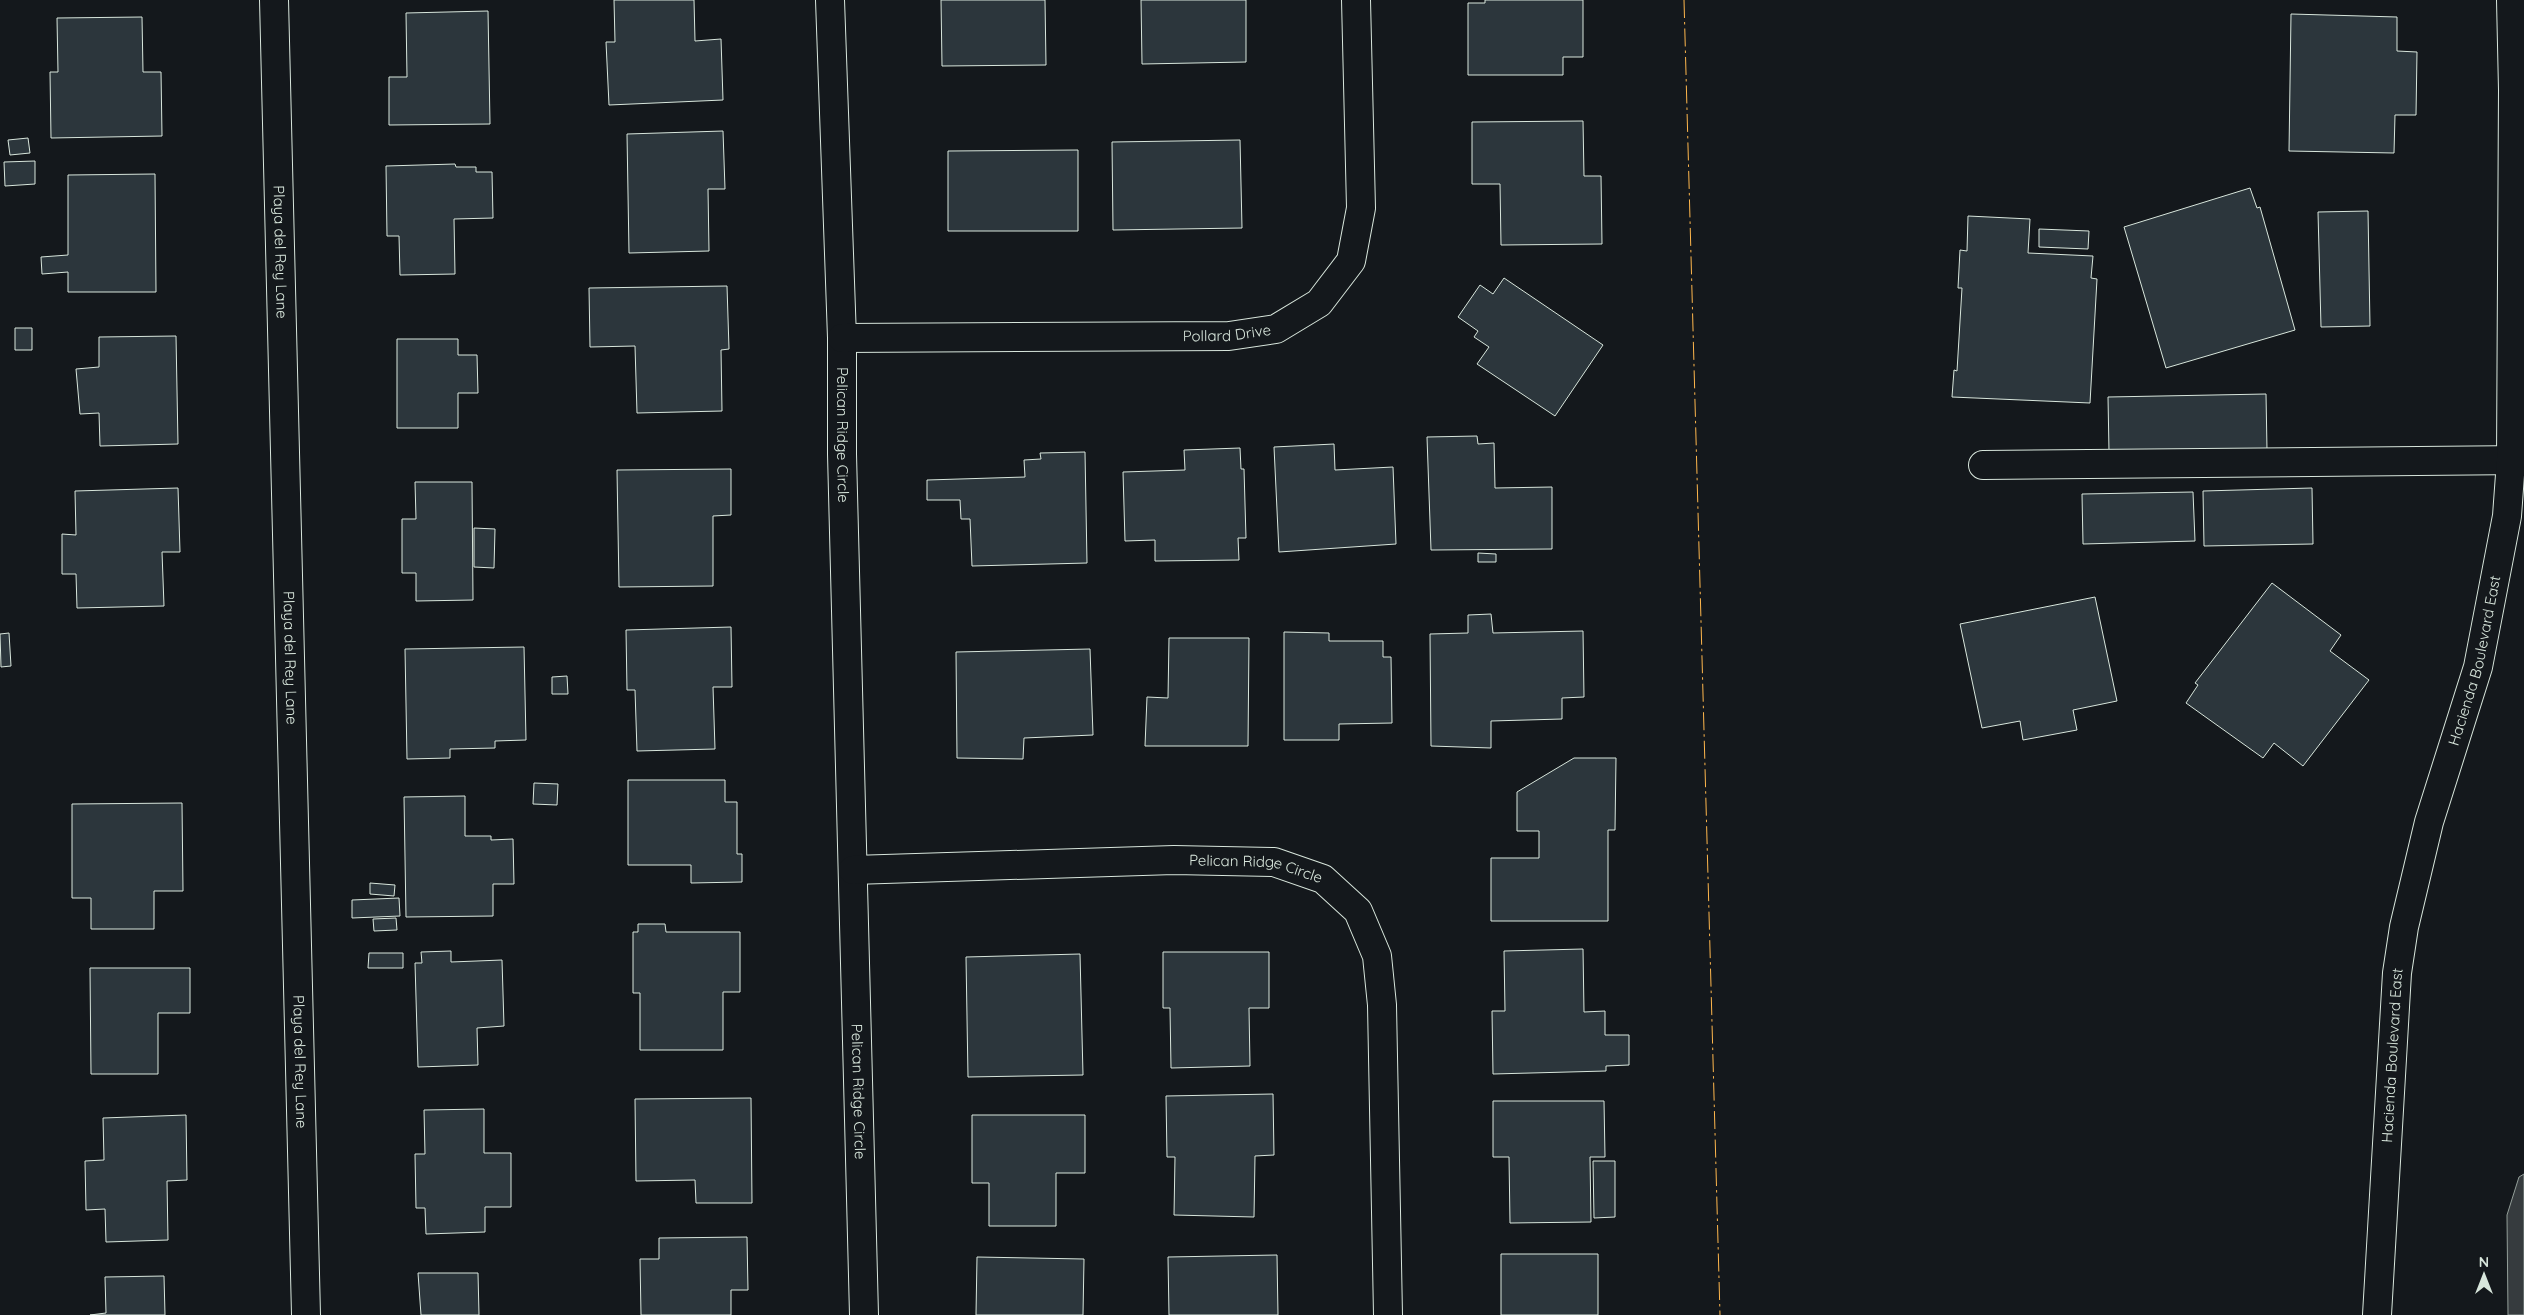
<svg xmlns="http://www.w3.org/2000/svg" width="2524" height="1315" font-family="Quicksand,sans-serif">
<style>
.water{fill:#363b3e;stroke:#939e99}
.building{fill:#2c363c;stroke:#d8e6dc}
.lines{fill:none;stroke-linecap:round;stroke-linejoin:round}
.minor-casing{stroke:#d8e6dc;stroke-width:30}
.minor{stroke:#14181c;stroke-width:28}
.power{stroke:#ffb74d;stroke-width:1;stroke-dasharray:18 4 2.5 4;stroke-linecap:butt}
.labels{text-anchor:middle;stroke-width:4;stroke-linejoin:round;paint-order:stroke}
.street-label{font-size:15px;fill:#d8e6dc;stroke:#14181c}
</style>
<rect width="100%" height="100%" fill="#14181c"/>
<path class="water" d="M 2524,1174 L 2524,1315 L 2508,1315 L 2507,1215 L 2519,1177 Z"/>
<path class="building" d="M 614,0 L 694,0 L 695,41 L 721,39 L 723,100 L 609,105 L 606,42 L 615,42 Z
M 941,0 L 1045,0 L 1046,65 L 942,66 Z
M 1141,0 L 1246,0 L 1246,62 L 1142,64 Z
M 1485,0 L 1583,0 L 1583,57 L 1563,57 L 1563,75 L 1468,75 L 1468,3 L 1485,3 Z
M 488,11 L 490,124 L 389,125 L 389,77 L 407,77 L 406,13 Z
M 2291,14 L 2397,17 L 2397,51 L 2417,52 L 2416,115 L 2395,115 L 2394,153 L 2289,151 Z
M 142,17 L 143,72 L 161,72 L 162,136 L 51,138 L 50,72 L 58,72 L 57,18 Z
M 1583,121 L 1584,176 L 1601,176 L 1602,244 L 1501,245 L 1500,184 L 1472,184 L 1472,122 Z
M 723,131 L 725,189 L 708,189 L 709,251 L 629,253 L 627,134 Z
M 28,138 L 30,153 L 10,155 L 8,140 Z
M 1240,140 L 1242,228 L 1113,230 L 1112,142 Z
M 1078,150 L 1078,231 L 948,231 L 948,151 Z
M 35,161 L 35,184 L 5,186 L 4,162 Z
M 455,164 L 456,167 L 476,167 L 476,172 L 492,172 L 493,218 L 454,219 L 455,274 L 400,275 L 399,236 L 387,236 L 386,166 Z
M 155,174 L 156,292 L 68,292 L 68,272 L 42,274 L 41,257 L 68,255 L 68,175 Z
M 2250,188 L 2257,208 L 2260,207 L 2295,330 L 2166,368 L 2124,227 Z
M 2368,211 L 2370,326 L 2321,327 L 2318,212 Z
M 1968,216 L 2030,219 L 2028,253 L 2093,256 L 2091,278 L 2097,279 L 2090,403 L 1952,397 L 1954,370 L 1957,371 L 1962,288 L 1958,288 L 1960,250 L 1967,251 Z
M 2039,229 L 2089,231 L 2088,249 L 2039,247 Z
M 1504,278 L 1603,345 L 1555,416 L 1477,364 L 1489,347 L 1474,337 L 1478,331 L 1458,317 L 1480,285 L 1493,294 Z
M 727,286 L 729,349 L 721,350 L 722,411 L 637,413 L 635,346 L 590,347 L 589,288 Z
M 15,328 L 32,328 L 32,350 L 15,350 Z
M 176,336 L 178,444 L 100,446 L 99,413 L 80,414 L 76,369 L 99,367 L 99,337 Z
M 397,339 L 458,339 L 458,355 L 477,355 L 478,393 L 458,393 L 458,428 L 397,428 Z
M 2266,394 L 2267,450 L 2109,452 L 2108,397 Z
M 1477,436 L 1478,444 L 1494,443 L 1495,488 L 1552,487 L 1552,549 L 1431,550 L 1427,437 Z
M 1334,444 L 1335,470 L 1393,467 L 1396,544 L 1279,552 L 1274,447 Z
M 1240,448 L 1241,469 L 1244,469 L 1246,538 L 1238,538 L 1239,560 L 1155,561 L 1155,540 L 1125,541 L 1123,472 L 1185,470 L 1184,450 Z
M 1085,452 L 1087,563 L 972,566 L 970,519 L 961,519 L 960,500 L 927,500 L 927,480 L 1025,477 L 1024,460 L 1041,459 L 1040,453 Z
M 731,469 L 731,515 L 713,516 L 713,586 L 619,587 L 617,470 Z
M 415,482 L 472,482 L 473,600 L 416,601 L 416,573 L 402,573 L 402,519 L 416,519 Z
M 178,488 L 180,552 L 162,552 L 164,606 L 77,608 L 76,574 L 62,574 L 62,534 L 76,535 L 75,491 Z
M 2312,488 L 2313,544 L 2204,546 L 2203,491 Z
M 2193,492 L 2195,541 L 2083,544 L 2082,494 Z
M 474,528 L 495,529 L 494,568 L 474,567 Z
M 1478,553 L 1496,554 L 1496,562 L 1478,562 Z
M 2272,583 L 2341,635 L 2330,651 L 2369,680 L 2303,766 L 2274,743 L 2263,758 L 2186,703 L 2198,685 L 2195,683 Z
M 2095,597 L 2117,701 L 2073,710 L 2077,730 L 2023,740 L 2020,721 L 1982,728 L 1960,624 Z
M 1491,614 L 1493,633 L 1583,631 L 1584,697 L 1562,698 L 1562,719 L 1491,721 L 1491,748 L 1431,746 L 1430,634 L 1468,633 L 1468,615 Z
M 731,627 L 732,687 L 713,687 L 715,749 L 637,751 L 635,690 L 627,690 L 626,630 Z
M 1284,632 L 1329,633 L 1329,641 L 1383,641 L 1383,657 L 1391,657 L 1392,723 L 1339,724 L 1339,740 L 1284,740 Z
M 9,633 L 11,666 L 1,667 L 0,634 Z
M 1169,638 L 1249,638 L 1248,746 L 1145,746 L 1147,697 L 1168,698 Z
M 524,647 L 526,740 L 495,741 L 495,748 L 450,749 L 450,758 L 407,759 L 405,649 Z
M 1090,649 L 1093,735 L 1024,738 L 1023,759 L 957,758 L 956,652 Z
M 567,676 L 568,694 L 552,694 L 552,677 Z
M 1574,758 L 1616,758 L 1615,830 L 1608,830 L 1608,921 L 1491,921 L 1491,858 L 1539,858 L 1539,831 L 1517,831 L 1517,792 Z
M 628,780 L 725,780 L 725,802 L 737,802 L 737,854 L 742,854 L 742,882 L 691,883 L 691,865 L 628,865 Z
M 534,783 L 558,784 L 557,805 L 533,804 Z
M 465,796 L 465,836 L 491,836 L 491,840 L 513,839 L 514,884 L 493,884 L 493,916 L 406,917 L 404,797 Z
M 182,803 L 183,891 L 154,891 L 154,929 L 91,929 L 91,898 L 72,898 L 72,804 Z
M 370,883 L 395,885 L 394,896 L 370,894 Z
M 399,898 L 400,916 L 352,918 L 352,900 Z
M 396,918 L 397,930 L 374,931 L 373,919 Z
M 638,924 L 665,924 L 666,932 L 740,932 L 740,992 L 723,992 L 723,1050 L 640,1050 L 640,993 L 633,993 L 633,932 L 638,932 Z
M 1583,949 L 1584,1012 L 1605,1011 L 1605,1035 L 1629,1035 L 1629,1065 L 1606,1066 L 1606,1071 L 1493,1074 L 1492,1011 L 1505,1011 L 1504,951 Z
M 451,951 L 451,962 L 502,960 L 504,1026 L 477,1028 L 478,1065 L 418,1067 L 415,963 L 422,963 L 421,952 Z
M 1163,952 L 1269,952 L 1269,1008 L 1249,1008 L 1250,1066 L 1171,1068 L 1170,1008 L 1163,1008 Z
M 369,953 L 403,953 L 403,968 L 368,968 Z
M 1080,954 L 1083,1075 L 968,1077 L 966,957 Z
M 90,968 L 190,968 L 190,1013 L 158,1013 L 158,1074 L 91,1074 Z
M 1273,1094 L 1274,1155 L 1255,1156 L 1254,1217 L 1174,1215 L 1175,1157 L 1167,1157 L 1166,1096 Z
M 751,1098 L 752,1203 L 696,1203 L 695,1180 L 636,1181 L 635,1099 Z
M 1493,1101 L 1604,1101 L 1605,1157 L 1590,1157 L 1591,1222 L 1510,1223 L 1509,1157 L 1493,1157 Z
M 484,1109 L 484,1153 L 511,1153 L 511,1207 L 485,1207 L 485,1232 L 426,1234 L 425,1208 L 416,1208 L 415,1154 L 425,1154 L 424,1110 Z
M 186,1115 L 187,1180 L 167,1181 L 168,1240 L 106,1242 L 105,1209 L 86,1210 L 85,1161 L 104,1160 L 103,1118 Z
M 972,1115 L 1085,1115 L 1085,1173 L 1056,1173 L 1056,1226 L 989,1226 L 989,1183 L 972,1183 Z
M 1593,1161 L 1615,1161 L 1615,1217 L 1594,1218 Z
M 747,1237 L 748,1290 L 731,1290 L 731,1315 L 641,1315 L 640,1259 L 659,1259 L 659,1238 Z
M 1501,1254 L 1598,1254 L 1598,1315 L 1501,1315 Z
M 1277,1255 L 1278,1315 L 1169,1315 L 1168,1257 Z
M 977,1257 L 1084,1259 L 1083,1315 L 976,1315 Z
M 418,1273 L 478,1273 L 479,1315 L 421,1315 Z
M 164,1276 L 165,1315 L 90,1315 L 106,1313 L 105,1277 Z"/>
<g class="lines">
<g class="minor-casing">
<g id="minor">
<path id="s1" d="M 274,0 L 306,1315"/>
<path id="s2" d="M 830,0 L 842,338 L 842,454 L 864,1315"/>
<path id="s3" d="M 842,338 L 1229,336 L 1276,329 L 1319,303 L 1351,261 L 1361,208 L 1356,0"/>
<path d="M 1983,465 L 2524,460"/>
<path id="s4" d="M 853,870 L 1174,860 L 1274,862 L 1323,879 L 1358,911 L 1377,956 L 1382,1005 L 1388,1315"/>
<path id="s5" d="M 2377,1315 L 2397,973 L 2404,927 L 2429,822 L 2478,667 L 2507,516 L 2511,461 L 2513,90 L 2511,0"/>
</g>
</g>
<use href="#minor" class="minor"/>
<path class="power" d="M 1684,0 L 1720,1315"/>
</g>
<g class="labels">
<g class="street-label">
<text dy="5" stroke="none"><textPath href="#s1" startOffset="252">Playa del Rey Lane</textPath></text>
<text dy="5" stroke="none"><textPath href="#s3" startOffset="385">Pollard Drive</textPath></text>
<text dy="5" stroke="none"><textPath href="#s2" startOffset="435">Pelican Ridge Circle</textPath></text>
<text dy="5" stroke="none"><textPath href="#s1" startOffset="658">Playa del Rey Lane</textPath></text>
<text dy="5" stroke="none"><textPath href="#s5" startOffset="665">Hacienda Boulevard East</textPath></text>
<text dy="5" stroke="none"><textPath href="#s4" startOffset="404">Pelican Ridge Circle</textPath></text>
<text dy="5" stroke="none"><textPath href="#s5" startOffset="260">Hacienda Boulevard East</textPath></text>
<text dy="5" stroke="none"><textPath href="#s1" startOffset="1062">Playa del Rey Lane</textPath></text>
<text dy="5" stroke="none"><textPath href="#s2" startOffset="1092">Pelican Ridge Circle</textPath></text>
</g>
</g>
<g transform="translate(2484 1275)" stroke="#14181c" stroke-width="4" paint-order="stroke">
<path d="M0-4L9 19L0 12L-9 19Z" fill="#d8e6dc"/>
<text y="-8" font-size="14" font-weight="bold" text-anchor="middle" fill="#d8e6dc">N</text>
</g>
</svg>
